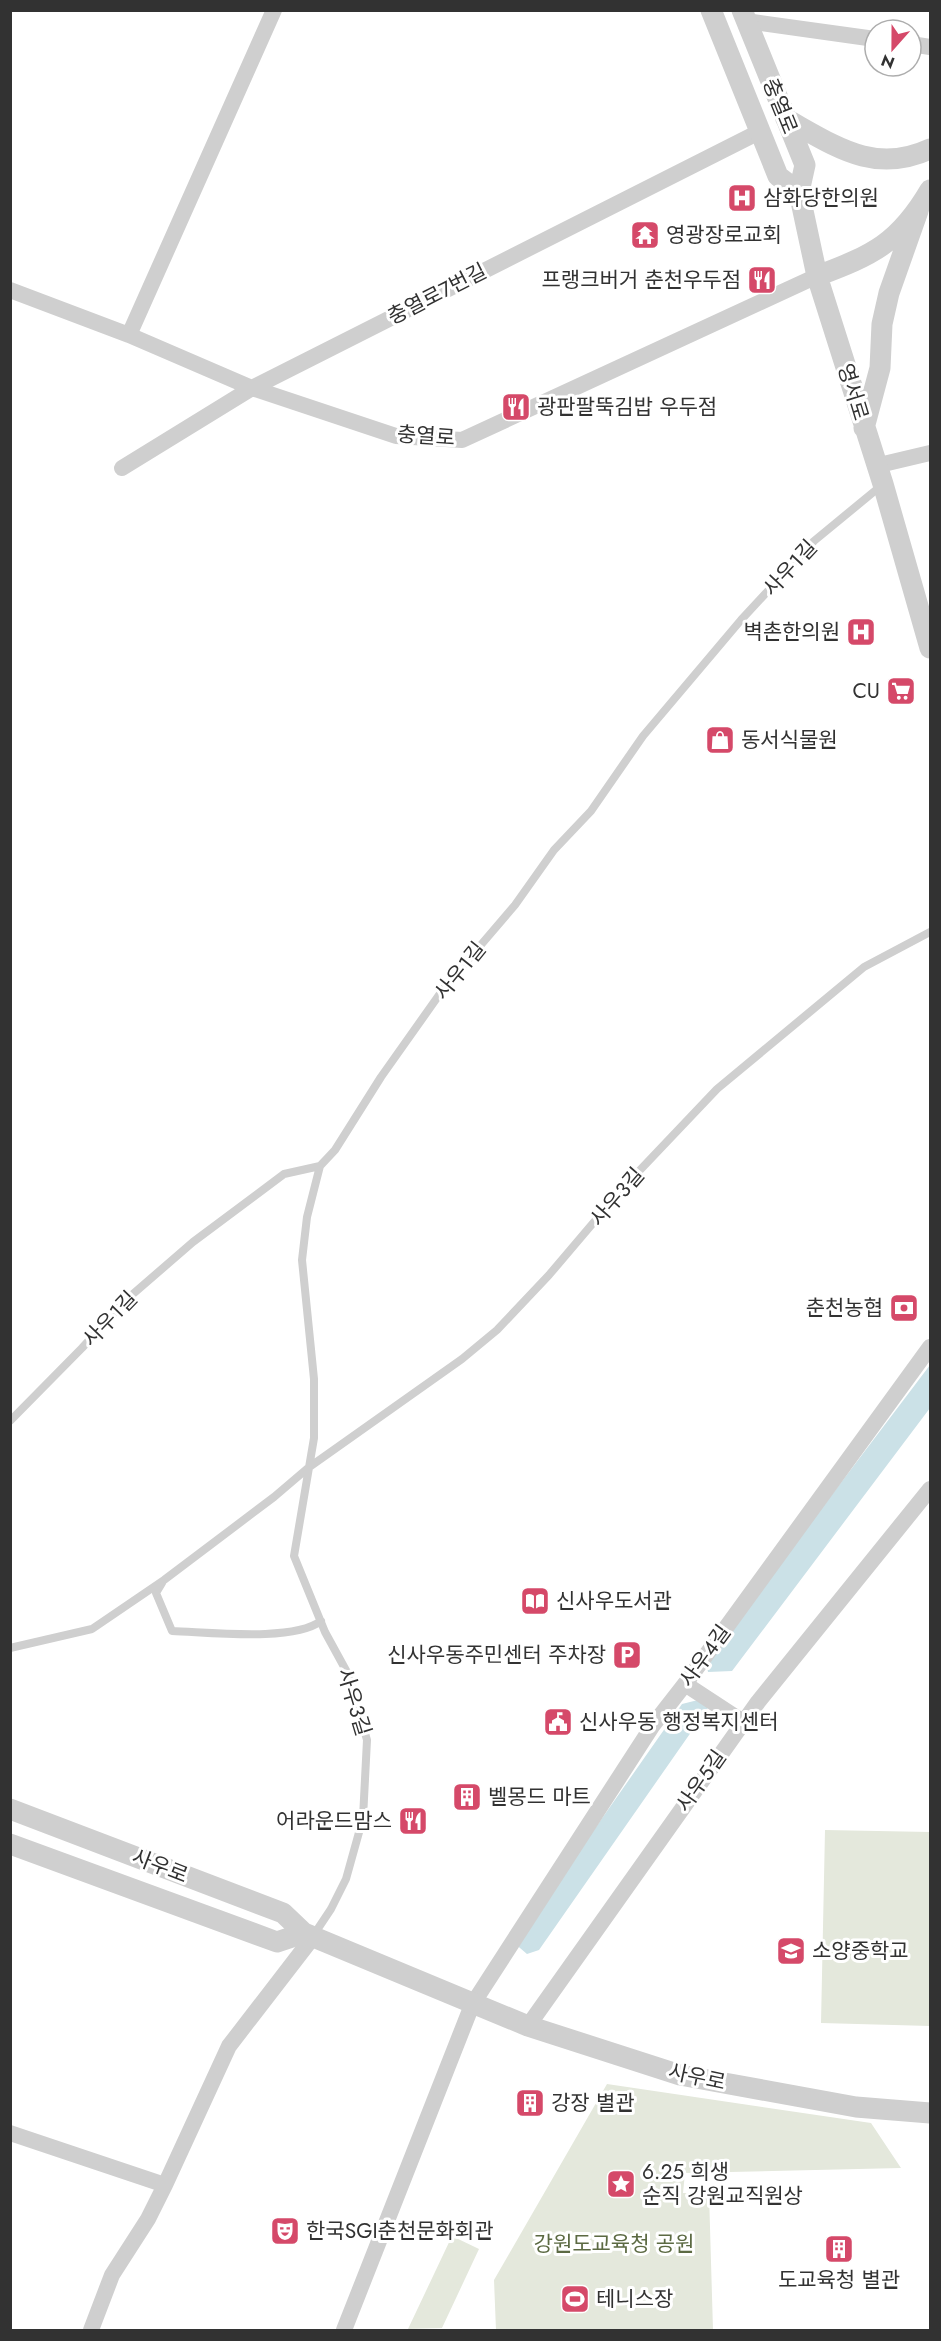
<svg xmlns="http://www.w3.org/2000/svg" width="941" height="2341" font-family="Jost,'Noto Sans KR',sans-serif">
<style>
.green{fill:#e4e8dc}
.water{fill:#cbe1e7}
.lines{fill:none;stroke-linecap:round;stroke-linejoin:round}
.service{stroke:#cfcfcf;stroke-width:8}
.minor{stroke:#cfcfcf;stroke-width:16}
.tertiary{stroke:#cfcfcf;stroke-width:21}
.labels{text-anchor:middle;stroke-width:6;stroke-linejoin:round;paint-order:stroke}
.street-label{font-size:21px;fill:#323232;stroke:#fff}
.poi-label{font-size:21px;fill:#323232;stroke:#fff;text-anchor:start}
.park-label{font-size:21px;fill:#5c6a43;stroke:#fff}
</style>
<rect width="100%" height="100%" fill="#fff"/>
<path class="green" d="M 825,1830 L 930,1832 L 930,2026 L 821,2023 Z
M 607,2084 L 871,2123 L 901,2168 L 685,2173 L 683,2193 L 709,2193 L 713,2330 L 496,2330 L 494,2280 Z
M 452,2236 L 479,2249 L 442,2328 L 408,2329 Z"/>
<path class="water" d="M 930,1365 L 930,1408 L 732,1671 L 708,1672 L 706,1661 Z
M 702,1699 L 710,1705 L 539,1950 L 527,1954 L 513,1942 L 526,1927 L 682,1704 Z"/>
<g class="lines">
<path class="service" d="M 10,1421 L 82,1348 L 126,1300 L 193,1242 L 284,1174 L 320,1166 L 335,1150 L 381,1077 L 444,988 L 515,905 L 554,850 L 591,811 L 643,736 L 741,620 L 814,541 L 882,485
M 162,1583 L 156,1593 L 172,1631 C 208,1632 293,1642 321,1621
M 10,1648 L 92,1629 L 164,1580 L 274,1497 L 308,1468 L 462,1359 L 497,1330 L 549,1275 L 622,1189 L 717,1089 L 864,967 L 930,932
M 313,1936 L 331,1909 L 346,1879 L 363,1818 L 367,1740 L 348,1674 L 325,1632 L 294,1556 L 314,1438 L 314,1379 L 302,1260 L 307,1217 L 320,1166"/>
<path class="minor" d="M 746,21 L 875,39
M 911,44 L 930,47
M 10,290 L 129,335 L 252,388 L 396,436 L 462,440 L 817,276
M 129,335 L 274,10
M 875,466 L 930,453
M 122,468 L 252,388 L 759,132
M 685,1684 L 743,1722
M 528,2026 L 758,1702 L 930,1489
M 10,2133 L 165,2185
M 91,2330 L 112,2275 L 148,2219 L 165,2185 L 229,2046 L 313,1937
M 344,2330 L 472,2005 L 653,1725 L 685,1684 L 930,1347"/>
<path class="tertiary" d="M 711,10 L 778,176 L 799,192
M 742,10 L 805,165 L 799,192 L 817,276 L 883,484 L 930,648
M 786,119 C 835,146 874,175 930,149
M 817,276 C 873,255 899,243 930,190
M 864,428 L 880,368 L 882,324 L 889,293 L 918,211
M 10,1809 L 283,1913 L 304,1933 L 528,2026 L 680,2075 L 856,2107 L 930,2113
M 10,1844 L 277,1942 L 304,1933"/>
</g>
<defs>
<g id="hospital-square" transform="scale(1.5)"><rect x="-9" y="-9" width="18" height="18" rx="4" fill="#d54969" stroke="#fff"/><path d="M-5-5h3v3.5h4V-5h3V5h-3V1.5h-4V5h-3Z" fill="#fff"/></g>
<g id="temple-square" transform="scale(1.5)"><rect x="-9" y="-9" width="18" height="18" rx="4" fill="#d54969" stroke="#fff"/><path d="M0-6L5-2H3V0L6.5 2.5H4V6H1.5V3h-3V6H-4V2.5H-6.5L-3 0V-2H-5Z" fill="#fff"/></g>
<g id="restaurant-square" transform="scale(1.5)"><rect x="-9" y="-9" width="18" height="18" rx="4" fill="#d54969" stroke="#fff"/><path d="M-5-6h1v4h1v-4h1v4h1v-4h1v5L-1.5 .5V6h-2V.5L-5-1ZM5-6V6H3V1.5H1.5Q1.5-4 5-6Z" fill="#fff"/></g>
<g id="supermarket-square" transform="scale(1.5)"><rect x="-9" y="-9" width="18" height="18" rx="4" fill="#d54969" stroke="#fff"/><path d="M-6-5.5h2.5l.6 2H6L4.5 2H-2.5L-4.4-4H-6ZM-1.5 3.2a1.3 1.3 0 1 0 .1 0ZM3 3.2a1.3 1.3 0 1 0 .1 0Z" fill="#fff"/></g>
<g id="shop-square" transform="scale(1.5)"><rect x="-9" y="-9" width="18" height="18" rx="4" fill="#d54969" stroke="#fff"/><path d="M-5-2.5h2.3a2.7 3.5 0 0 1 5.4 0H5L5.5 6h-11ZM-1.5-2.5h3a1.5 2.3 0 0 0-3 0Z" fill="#fff"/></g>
<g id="bank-square" transform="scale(1.5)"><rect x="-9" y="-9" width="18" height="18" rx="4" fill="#d54969" stroke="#fff"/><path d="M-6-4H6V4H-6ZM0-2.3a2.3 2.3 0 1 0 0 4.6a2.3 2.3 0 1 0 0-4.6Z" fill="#fff"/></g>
<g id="library-square" transform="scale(1.5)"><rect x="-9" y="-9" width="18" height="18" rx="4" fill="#d54969" stroke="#fff"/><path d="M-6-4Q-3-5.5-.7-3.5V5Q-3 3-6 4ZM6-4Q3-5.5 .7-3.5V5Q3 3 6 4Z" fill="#fff"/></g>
<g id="parking-square" transform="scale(1.5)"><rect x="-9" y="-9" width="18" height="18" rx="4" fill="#d54969" stroke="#fff"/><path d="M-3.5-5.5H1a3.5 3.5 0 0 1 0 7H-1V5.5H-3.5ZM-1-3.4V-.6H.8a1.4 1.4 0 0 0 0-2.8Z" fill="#fff"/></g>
<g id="civic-square" transform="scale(1.5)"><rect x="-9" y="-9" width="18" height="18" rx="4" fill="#d54969" stroke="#fff"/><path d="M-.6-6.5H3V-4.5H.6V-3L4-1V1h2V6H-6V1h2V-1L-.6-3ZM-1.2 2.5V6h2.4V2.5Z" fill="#fff"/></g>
<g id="building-square" transform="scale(1.5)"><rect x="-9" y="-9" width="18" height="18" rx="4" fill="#d54969" stroke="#fff"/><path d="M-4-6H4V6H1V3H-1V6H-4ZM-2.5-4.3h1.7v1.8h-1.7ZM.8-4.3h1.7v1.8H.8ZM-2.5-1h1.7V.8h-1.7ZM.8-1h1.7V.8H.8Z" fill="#fff"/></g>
<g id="school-square" transform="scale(1.5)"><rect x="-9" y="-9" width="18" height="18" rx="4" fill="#d54969" stroke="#fff"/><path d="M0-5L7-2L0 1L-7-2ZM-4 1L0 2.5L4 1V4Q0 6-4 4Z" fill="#fff"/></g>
<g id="sight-square" transform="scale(1.5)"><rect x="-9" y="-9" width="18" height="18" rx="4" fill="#d54969" stroke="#fff"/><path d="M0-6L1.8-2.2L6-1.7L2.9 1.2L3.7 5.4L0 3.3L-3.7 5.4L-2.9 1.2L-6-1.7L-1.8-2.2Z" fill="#fff"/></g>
<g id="theatre-square" transform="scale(1.5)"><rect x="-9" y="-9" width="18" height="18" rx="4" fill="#d54969" stroke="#fff"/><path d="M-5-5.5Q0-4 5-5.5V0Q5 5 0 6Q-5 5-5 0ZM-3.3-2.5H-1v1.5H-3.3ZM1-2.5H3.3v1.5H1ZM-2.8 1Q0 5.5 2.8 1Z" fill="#fff"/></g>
<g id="stadium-square" transform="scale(1.5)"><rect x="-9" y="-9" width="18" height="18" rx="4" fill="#d54969" stroke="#fff"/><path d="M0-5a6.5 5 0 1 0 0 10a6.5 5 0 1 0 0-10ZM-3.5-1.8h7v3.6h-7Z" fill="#fff"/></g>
</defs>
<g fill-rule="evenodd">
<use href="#hospital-square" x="742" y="198"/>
<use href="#temple-square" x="645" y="235"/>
<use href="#restaurant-square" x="762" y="280"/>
<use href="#restaurant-square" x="516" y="407"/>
<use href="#hospital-square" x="861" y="632"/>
<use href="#supermarket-square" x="901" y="691"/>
<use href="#shop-square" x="720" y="740"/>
<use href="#bank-square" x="904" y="1308"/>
<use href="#library-square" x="535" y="1601"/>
<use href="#parking-square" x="627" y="1655"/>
<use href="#civic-square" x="558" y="1722"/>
<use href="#building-square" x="467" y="1797"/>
<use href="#restaurant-square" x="413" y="1821"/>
<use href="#school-square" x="791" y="1951"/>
<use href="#building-square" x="530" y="2103"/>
<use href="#sight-square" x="621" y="2184"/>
<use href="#theatre-square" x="285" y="2231"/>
<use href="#building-square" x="839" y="2249"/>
<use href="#stadium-square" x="575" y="2299"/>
</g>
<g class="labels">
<g class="street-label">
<text transform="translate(780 106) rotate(68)" y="7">충열로</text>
<text transform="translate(437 294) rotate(-27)" y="7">충열로7번길</text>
<text transform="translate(853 392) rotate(73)" y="7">영서로</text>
<text transform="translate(426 436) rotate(4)" y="7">충열로</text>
<text transform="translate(790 568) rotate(-47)" y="7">사우1길</text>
<text transform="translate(460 971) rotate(-51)" y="7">사우1길</text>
<text transform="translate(617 1197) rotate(-49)" y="7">사우3길</text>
<text transform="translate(110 1319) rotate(-46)" y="7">사우1길</text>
<text transform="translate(705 1656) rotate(-54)" y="7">사우4길</text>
<text transform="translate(354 1702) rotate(73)" y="7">사우3길</text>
<text transform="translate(701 1781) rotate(-55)" y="7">사우5길</text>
<text transform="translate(160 1866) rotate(21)" y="7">사우로</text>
<text transform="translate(697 2077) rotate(12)" y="7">사우로</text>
</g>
<g class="poi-label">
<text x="763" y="205">삼화당한의원</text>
<text x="666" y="242">영광장로교회</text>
<text x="741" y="287" text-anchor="end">프랭크버거 춘천우두점</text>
<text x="537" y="414">광판팔뚝김밥 우두점</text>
<text x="840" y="639" text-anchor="end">벽촌한의원</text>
<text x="880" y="698" text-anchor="end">CU</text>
<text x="741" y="747">동서식물원</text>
<text x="883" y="1315" text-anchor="end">춘천농협</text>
<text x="556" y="1608">신사우도서관</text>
<text x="606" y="1662" text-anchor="end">신사우동주민센터 주차장</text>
<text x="579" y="1729">신사우동 행정복지센터</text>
<text x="488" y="1804">벨몽드 마트</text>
<text x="392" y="1828" text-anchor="end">어라운드맘스</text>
<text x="812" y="1958">소양중학교</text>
<text x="551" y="2110">강장 별관</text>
<text x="642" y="2179">6.25 희생<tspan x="642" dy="24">순직 강원교직원상</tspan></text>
<text x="306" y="2238">한국SGI춘천문화회관</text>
<text x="839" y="2287" text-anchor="middle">도교육청 별관</text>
<text x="596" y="2306">테니스장</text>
</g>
<g class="park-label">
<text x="614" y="2251">강원도교육청 공원</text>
</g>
</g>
<rect width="941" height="2341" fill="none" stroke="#323232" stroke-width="24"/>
<g transform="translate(893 48) rotate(201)"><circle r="28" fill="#ffffff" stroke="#adadad" stroke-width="1.5"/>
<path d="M0-4.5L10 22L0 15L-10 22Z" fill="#d54969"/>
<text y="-9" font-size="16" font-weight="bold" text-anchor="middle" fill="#323232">N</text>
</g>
</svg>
